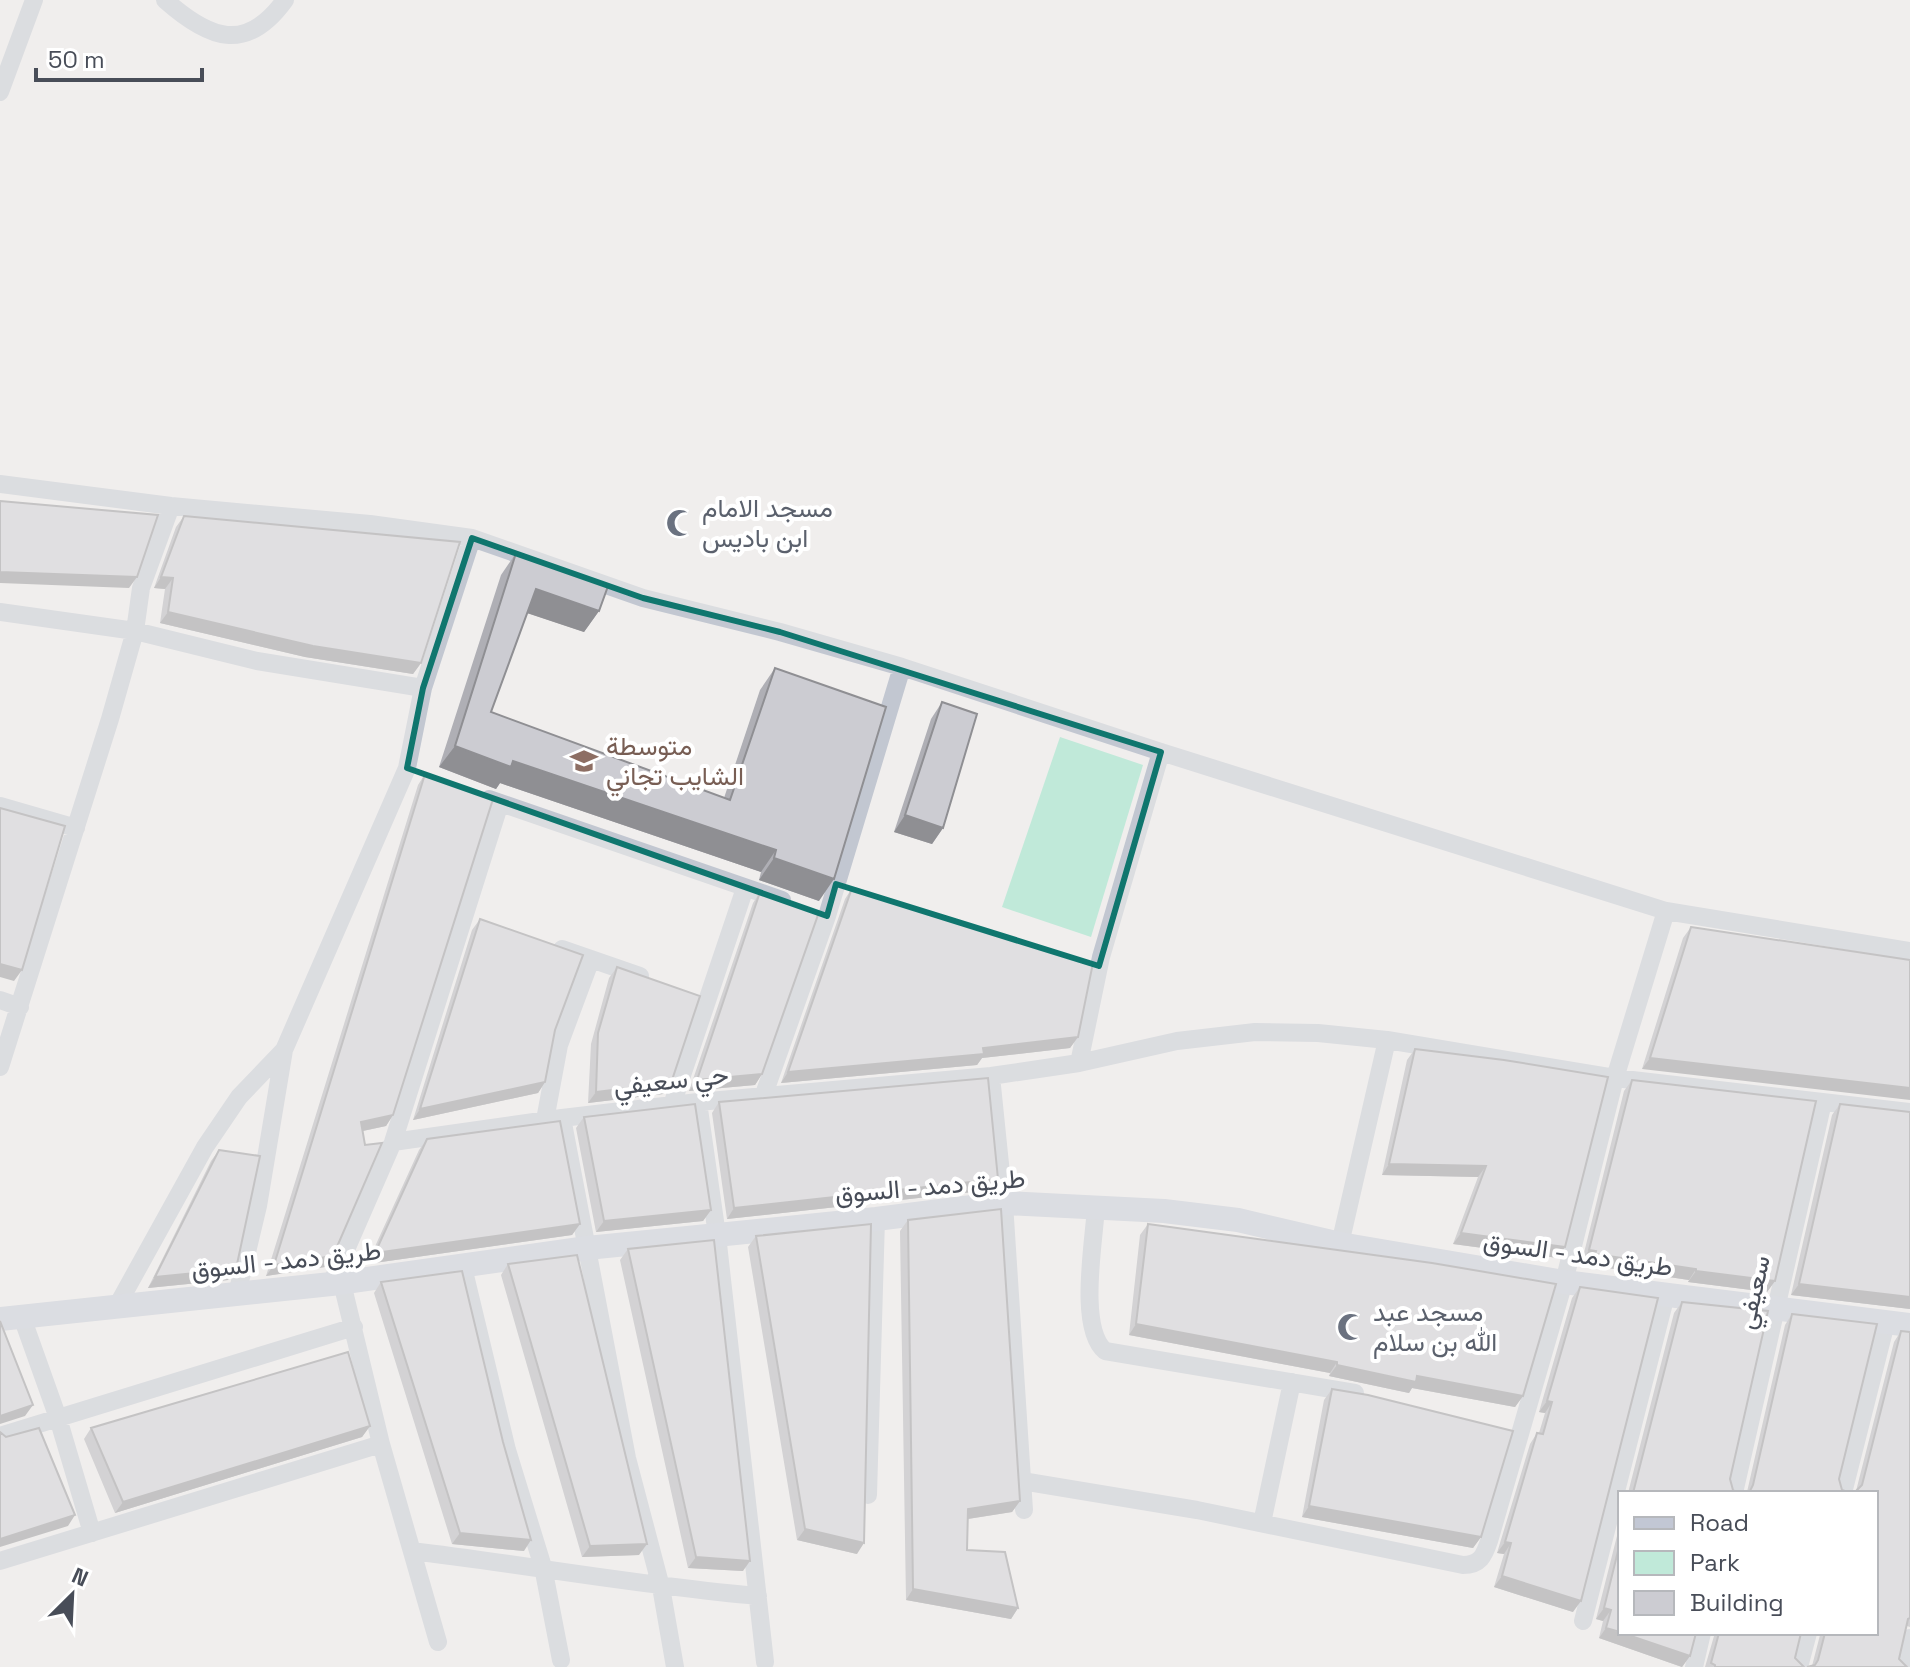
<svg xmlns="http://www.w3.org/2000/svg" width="1910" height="1667" font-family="'Space Grotesk',Vazirmatn,sans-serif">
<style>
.green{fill:#c0e9d9}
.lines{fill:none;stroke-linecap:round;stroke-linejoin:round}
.minor{stroke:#c2c7d1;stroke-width:18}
.secondary{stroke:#c2c7d4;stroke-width:24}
.wall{fill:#afafb5}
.shaded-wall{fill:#8f8f93}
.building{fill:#ccccd2;stroke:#8f8f93;stroke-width:2}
.marked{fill:none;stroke:#0f766e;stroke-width:6;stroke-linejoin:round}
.labels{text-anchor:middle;stroke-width:8;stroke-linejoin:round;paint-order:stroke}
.worship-label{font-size:26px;fill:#5b616d;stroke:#fff;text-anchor:start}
.education-label{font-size:26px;fill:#785e54;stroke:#fff;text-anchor:start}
.street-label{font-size:26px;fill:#484d58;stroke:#fff}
</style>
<rect width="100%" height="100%" fill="#f0eeed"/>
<path class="green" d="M 1060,737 L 1143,765 L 1091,937 L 1002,907 Z"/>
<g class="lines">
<path class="minor" d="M 165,0 C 209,39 246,54 285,0
M 0,92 L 34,0
M 0,484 L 171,506 L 370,524 L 472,538 L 643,598 L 780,632 L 902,667 L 1161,752 L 1666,911 L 1910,951
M 0,612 L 135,631 L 257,661 L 423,688
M 489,799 L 782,900
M 0,806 L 76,828
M 562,949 L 640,976
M 0,1000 L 20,1007
M 1079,1063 L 1101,957 L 1161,752
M 0,1067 L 110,719 L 135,631 L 141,588 L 171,506
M 991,1076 L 1004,1203 L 1024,1510
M 763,1097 L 827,916 L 902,667
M 698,1102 L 717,1235 L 765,1662
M 672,1105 L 745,888
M 562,1118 L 627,1458 L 661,1587 L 675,1667
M 545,1120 L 559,1045 L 591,959
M 393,1142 L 562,1118 L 698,1102 L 991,1076 L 1079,1063 L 1177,1041 L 1255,1032 L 1318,1033 L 1387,1040 L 1615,1078 L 1910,1112
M 1096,1207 C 1094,1242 1078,1328 1105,1351 L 1355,1393
M 1340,1244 L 1387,1040
M 463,1267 L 507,1450 L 543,1567 L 561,1660
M 342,1283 L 381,1444 L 438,1642
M 331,1284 L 393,1142 L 500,803
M 237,1294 L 258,1206 L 284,1050 L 407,768 L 423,688 L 472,538
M 117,1306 L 205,1147 L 239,1097 L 284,1050
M 22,1317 L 58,1418 L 92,1533
M 0,1436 L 354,1327
M 1022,1481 L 1197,1510 L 1463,1565 C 1480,1565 1484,1556 1489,1541 L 1564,1282 L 1615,1078 L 1666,911
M 1734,1493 L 1823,1102
M 1843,1493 L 1886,1323
M 868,1495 L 876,1219
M 1262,1523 L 1292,1382
M 412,1551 C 528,1565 642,1586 758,1596
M 0,1561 L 381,1444
M 1583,1621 L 1666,1295
M 1694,1667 L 1702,1633
M 1799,1667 L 1808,1633
M 1903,1667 L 1910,1638"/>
<path class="secondary" d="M 0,1319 L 331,1284 L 587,1248 L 876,1219 L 1004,1203 L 1164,1211 L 1238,1220 L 1340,1244 L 1564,1282 L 1910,1325"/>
</g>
<path class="wall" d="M 184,516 L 421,663 L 413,674 L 305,657 L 160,623 L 165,589 L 154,588 L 176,527 Z
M 516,553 L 599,611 L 584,632 L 527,613 L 491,712 L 724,798 L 760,690 L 775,668 L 819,901 L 759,880 L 761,872 L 500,783 L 496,789 L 439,767 L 501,575 Z
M 942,702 L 943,828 L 932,844 L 894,832 L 931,719 Z
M 425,774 L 393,1115 L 386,1126 L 363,1131 L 325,1267 L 266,1276 L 418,785 Z
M 852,888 L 1078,1037 L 1070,1048 L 982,1058 L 977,1065 L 781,1083 L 845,899 Z
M 760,892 L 762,1074 L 755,1085 L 689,1091 L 753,903 Z
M 480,919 L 555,1030 L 545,1082 L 538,1093 L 413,1120 L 472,930 Z
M 1691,927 L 1910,960 L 1642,1069 L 1683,938 Z
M 617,967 L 671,1083 L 663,1094 L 588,1103 L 591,1044 L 609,978 Z
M 1415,1049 L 1558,1258 L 1453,1244 L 1478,1177 L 1382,1175 L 1407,1060 Z
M 1632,1080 L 1775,1281 L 1767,1292 L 1688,1282 L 1689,1280 L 1588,1265 L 1588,1262 L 1582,1261 L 1624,1091 Z
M 719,1102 L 991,1190 L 727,1219 L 712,1113 Z
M 1840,1104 L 1910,1112 L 1910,1309 L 1791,1295 L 1832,1115 Z
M 584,1117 L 711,1210 L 703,1221 L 596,1232 L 576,1128 Z
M 427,1139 L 580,1224 L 572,1235 L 367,1264 L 419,1150 Z
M 219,1150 L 228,1280 L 148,1288 L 211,1161 Z
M 908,1220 L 1020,1501 L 1012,1512 L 968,1519 L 967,1550 L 1018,1608 L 1011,1619 L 906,1600 L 900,1231 Z
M 1148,1224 L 1523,1396 L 1515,1407 L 1412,1388 L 1409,1393 L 1329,1376 L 1330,1373 L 1129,1335 L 1140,1235 Z
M 756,1236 L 857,1554 L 797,1540 L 748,1247 Z
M 628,1249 L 743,1571 L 688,1568 L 620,1260 Z
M 508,1264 L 639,1555 L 582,1557 L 501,1275 Z
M 381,1282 L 524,1551 L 452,1544 L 374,1293 Z
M 1580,1287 L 1573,1612 L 1494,1587 L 1504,1554 L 1497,1553 L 1530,1444 L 1537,1433 L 1539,1433 L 1545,1413 L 1539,1412 L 1572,1298 Z
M 1682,1302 L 1733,1490 L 1738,1493 L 1628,1493 L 1674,1313 Z
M 1792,1314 L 1842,1490 L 1747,1492 L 1785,1325 Z
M 1901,1331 L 1910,1332 L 1910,1627 L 1907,1626 L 1812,1666 L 1820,1635 L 1819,1633 L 1876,1633 L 1856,1491 L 1894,1342 Z
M 1332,1389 L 1481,1537 L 1473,1548 L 1302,1517 L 1324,1400 Z
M 370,1426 L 362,1437 L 115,1513 L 84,1439 L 91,1428 Z
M 1620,1524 L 1620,1633 L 1690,1656 L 1682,1667 L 1599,1638 L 1603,1621 L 1596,1619 Z
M 1713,1633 L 1801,1633 L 1795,1658 L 1804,1667 L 1705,1667 L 1714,1636 Z"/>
<path class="shaded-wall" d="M 0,572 L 137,577 L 129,588 L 0,583 Z
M 161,577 L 173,578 L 165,589 L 154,588 Z
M 536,589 L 599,611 L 584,632 L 521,611 Z
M 168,612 L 421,663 L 413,674 L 305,657 L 160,623 Z
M 455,746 L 513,761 L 776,850 L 761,872 L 500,783 L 496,789 L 439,767 Z
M 905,815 L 943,828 L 932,844 L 894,832 Z
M 774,858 L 834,879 L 819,901 L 759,880 Z
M 0,964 L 22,970 L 14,981 L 0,977 Z
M 1078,1037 L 1070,1048 L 982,1058 L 977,1065 L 781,1083 L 788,1072 Z
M 1650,1058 L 1910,1088 L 1910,1100 L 1642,1069 Z
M 762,1074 L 755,1085 L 689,1091 L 697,1080 Z
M 545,1082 L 538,1093 L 413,1120 L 420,1109 Z
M 671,1083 L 663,1094 L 588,1103 L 596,1092 Z
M 393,1115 L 386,1126 L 353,1133 L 361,1122 Z
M 1389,1164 L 1486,1166 L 1478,1177 L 1382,1175 Z
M 998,1179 L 991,1190 L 727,1219 L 734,1208 Z
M 711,1210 L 703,1221 L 596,1232 L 604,1221 Z
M 580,1224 L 572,1235 L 367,1264 L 375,1253 Z
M 1461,1233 L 1565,1247 L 1558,1258 L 1453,1244 Z
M 1589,1250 L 1596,1251 L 1588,1262 L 1582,1261 Z
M 1595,1254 L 1696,1269 L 1689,1280 L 1588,1265 Z
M 333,1256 L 325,1267 L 266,1276 L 274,1265 Z
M 236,1269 L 228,1280 L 148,1288 L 155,1277 Z
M 1696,1271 L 1775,1281 L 1767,1292 L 1688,1282 Z
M 1799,1284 L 1910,1297 L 1910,1309 L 1791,1295 Z
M 1136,1324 L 1337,1362 L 1330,1373 L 1129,1335 Z
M 1337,1365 L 1417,1376 L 1523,1396 L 1515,1407 L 1412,1388 L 1409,1393 L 1329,1376 Z
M 1547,1401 L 1552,1402 L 1545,1413 L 1539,1412 Z
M 33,1405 L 25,1416 L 0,1424 L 0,1416 Z
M 370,1426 L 362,1437 L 115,1513 L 123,1502 Z
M 1020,1501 L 1012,1512 L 961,1520 L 968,1509 Z
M 1309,1506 L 1481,1537 L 1473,1548 L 1302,1517 Z
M 75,1515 L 68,1526 L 0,1547 L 0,1539 Z
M 805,1529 L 864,1543 L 857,1554 L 797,1540 Z
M 460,1533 L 531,1540 L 524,1551 L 452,1544 Z
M 1505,1542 L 1511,1543 L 1504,1554 L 1497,1553 Z
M 647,1544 L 639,1555 L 582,1557 L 590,1546 Z
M 696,1557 L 750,1561 L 743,1571 L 688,1568 Z
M 1502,1576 L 1581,1601 L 1573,1612 L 1494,1587 Z
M 913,1589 L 1018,1608 L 1011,1619 L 906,1600 Z
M 1604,1608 L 1611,1610 L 1603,1621 L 1596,1619 Z
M 1606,1628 L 1620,1633 L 1690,1656 L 1682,1667 L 1599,1638 Z"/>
<path class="building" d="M 0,501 L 158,515 L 137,577 L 0,572 Z
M 184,516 L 460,542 L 421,663 L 313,646 L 168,612 L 173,578 L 161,577 Z
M 516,553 L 608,586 L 599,611 L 536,589 L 491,712 L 730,800 L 775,668 L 886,707 L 834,879 L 774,858 L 776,850 L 513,761 L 511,767 L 455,746 Z
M 942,702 L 977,714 L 943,828 L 905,815 Z
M 425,774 L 493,799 L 393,1115 L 361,1122 L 365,1145 L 382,1143 L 333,1256 L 274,1265 Z
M 0,808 L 65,826 L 22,970 L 0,964 Z
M 852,888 L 1093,963 L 1078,1037 L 983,1048 L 984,1054 L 788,1072 Z
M 760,892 L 819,912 L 762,1074 L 697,1080 Z
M 480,919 L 583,955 L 555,1030 L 545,1082 L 420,1109 Z
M 1691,927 L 1910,960 L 1910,1088 L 1650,1058 Z
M 617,967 L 700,996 L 671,1083 L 596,1092 L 598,1033 Z
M 1415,1049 L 1504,1060 L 1608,1077 L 1565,1247 L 1461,1233 L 1486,1166 L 1389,1164 Z
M 988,1078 L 998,1179 L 734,1208 L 719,1102 Z
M 1632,1080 L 1816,1101 L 1775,1281 L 1696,1271 L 1696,1269 L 1595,1254 L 1596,1251 L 1589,1250 Z
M 695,1104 L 711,1210 L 604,1221 L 584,1117 Z
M 1840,1104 L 1910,1112 L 1910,1297 L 1799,1284 Z
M 560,1121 L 580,1224 L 375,1253 L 427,1139 Z
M 219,1150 L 260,1156 L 236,1269 L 155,1277 Z
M 1001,1209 L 1020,1501 L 968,1509 L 967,1550 L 1005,1552 L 1018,1608 L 913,1589 L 908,1220 Z
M 871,1224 L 864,1543 L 805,1529 L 756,1236 Z
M 1148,1224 L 1432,1263 L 1556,1284 L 1523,1396 L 1417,1376 L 1416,1382 L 1337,1365 L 1337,1362 L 1136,1324 Z
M 714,1240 L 750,1561 L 696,1557 L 628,1249 Z
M 577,1255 L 647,1544 L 590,1546 L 508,1264 Z
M 462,1271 L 503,1442 L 531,1540 L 460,1533 L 381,1282 Z
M 1580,1287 L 1658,1298 L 1581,1601 L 1502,1576 L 1511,1543 L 1505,1542 L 1537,1433 L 1543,1434 L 1552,1402 L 1547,1401 Z
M 1682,1302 L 1768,1311 L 1730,1479 L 1733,1490 L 1738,1493 L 1633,1493 Z
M 1792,1314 L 1877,1324 L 1839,1479 L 1842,1490 L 1851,1493 L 1742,1493 L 1750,1491 L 1753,1485 Z
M 0,1321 L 33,1405 L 0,1416 Z
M 1901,1331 L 1910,1332 L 1910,1618 L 1908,1619 L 1899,1659 L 1907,1667 L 1807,1667 L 1815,1665 L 1818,1660 L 1825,1633 L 1876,1633 L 1876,1493 L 1854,1493 L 1862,1485 Z
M 348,1352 L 370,1426 L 123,1502 L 91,1428 Z
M 1332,1389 L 1368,1395 L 1513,1431 L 1481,1537 L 1309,1506 Z
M 39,1428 L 75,1515 L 0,1539 L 0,1432 L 6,1437 Z
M 1620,1543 L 1620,1632 L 1606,1628 L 1611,1610 L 1604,1608 Z
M 1622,1633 L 1696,1633 L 1690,1656 Z
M 1719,1633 L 1801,1633 L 1795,1658 L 1804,1667 L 1715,1667 L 1715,1665 L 1711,1663 Z"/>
<path d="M0 0H1910V1667H0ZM 472,538 L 643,598 L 780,632 L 1161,752 L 1099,966 L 836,884 L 827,916 L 407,768 L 423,688 Z" fill="#f0eeed" fill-opacity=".55" fill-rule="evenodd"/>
<path class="marked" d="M 472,538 L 643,598 L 780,632 L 1161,752 L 1099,966 L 836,884 L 827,916 L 407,768 L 423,688 Z"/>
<defs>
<g id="mosque-bare" transform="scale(2.16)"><path d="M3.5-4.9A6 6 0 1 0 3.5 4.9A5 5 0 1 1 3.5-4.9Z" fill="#6b7280" stroke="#fff" stroke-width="2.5" paint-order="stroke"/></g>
<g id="school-bare" transform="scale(2.16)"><path d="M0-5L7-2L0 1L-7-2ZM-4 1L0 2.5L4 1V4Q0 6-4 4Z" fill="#8d6e63" stroke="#fff" stroke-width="2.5" paint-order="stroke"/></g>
</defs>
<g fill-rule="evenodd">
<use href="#mosque-bare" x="680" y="523"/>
<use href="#school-bare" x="584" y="761"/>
<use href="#mosque-bare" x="1351" y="1327"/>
</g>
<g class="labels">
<g class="worship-label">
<text x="702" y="517">مسجد الامام<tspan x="702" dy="30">ابن باديس</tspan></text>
<text x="1373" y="1321">مسجد عبد<tspan x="1373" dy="30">الله بن سلام</tspan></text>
</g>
<g class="education-label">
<text x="606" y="755">متوسطة<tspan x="606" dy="30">الشايب تجاني</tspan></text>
</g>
<g class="street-label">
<text transform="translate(671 1080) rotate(-6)" y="9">حي سعيفي</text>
<text transform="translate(930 1186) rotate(-5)" y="9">طريق دمد - السوق</text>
<text transform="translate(1578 1254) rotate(8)" y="9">طريق دمد - السوق</text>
<text transform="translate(286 1260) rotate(-6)" y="9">طريق دمد - السوق</text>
<text transform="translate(1753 1292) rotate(-77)" y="9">سعيفي</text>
</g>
</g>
<rect x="1618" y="1491" width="260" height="144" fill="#ffffff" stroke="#b6b8bc" stroke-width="2"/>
<rect x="1634" y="1517" width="40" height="12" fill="#c2c7d4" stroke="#b6b8bc" stroke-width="2"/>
<text x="1690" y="1531" font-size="24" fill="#484d58">Road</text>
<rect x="1634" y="1551" width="40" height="24" fill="#c0e9d9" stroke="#b6b8bc" stroke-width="2"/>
<text x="1690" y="1571" font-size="24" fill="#484d58">Park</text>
<rect x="1634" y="1591" width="40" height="24" fill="#ccccd2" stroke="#b6b8bc" stroke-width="2"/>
<text x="1690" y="1611" font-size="24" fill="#484d58">Building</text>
<g transform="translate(72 1595) rotate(24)" stroke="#ffffff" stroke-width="6" paint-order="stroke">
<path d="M0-6L14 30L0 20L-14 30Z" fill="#484d58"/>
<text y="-12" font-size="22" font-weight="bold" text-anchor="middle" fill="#484d58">N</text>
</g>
<path d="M36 68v12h166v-12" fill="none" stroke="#484d58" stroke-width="4"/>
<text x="48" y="68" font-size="24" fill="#484d58" stroke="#ffffff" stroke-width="6" paint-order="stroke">50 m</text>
</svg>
